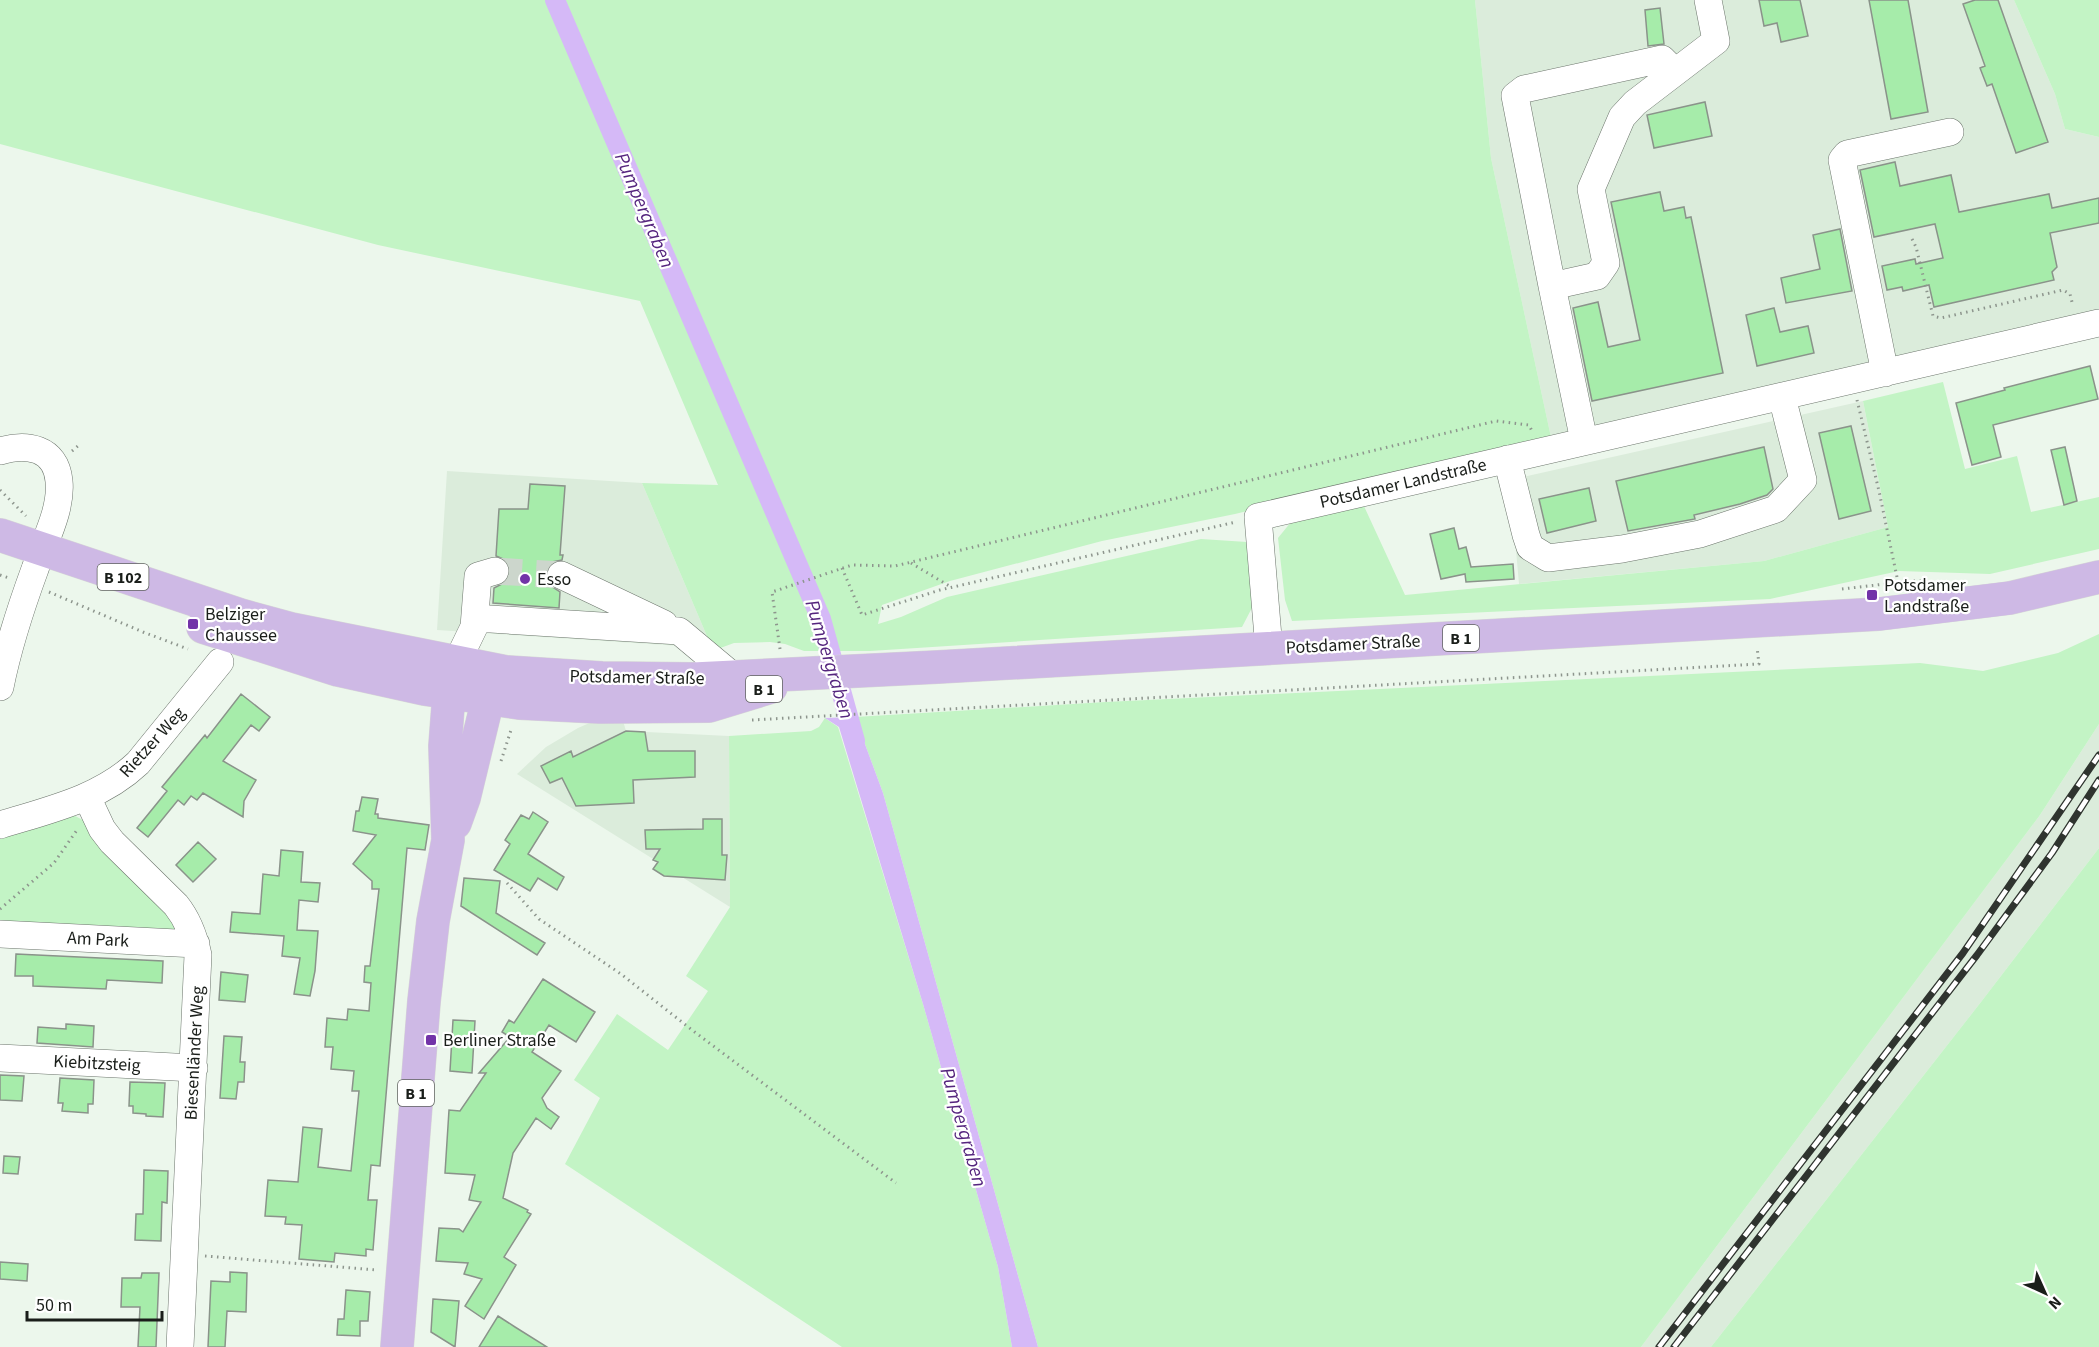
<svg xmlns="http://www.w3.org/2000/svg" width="2099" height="1347" font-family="'Source Sans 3',sans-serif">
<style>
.built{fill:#dbecdb}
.green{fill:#c3f4c5}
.water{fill:#d5b9f7}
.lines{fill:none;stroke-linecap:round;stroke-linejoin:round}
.canal{stroke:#d5b9f7;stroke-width:20}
.building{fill:#a6ecaa;stroke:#8a938a;stroke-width:1.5}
.minor-tunnel{stroke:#ccd6cc;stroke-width:27;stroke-dasharray:27 14;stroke-linecap:butt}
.minor-casing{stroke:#6c756c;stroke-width:28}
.major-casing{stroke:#d6d6d6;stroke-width:34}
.path{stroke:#8d958d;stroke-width:3;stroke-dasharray:1.5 4.5;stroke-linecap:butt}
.minor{stroke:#fff;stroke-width:27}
.major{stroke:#ceb9e5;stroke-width:33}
.rail-casing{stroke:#2f342f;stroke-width:7}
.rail{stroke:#fff;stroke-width:4.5;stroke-dasharray:14;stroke-linecap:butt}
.poi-dot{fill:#7233a8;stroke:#fff;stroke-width:2}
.labels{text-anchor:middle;stroke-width:4.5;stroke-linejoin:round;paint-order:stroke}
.shield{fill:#fff;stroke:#5f625f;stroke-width:1.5}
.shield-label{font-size:16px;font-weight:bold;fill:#1a1e1a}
.street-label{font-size:18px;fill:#1a1e1a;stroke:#fff}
.poi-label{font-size:18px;fill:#1a1e1a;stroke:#fff;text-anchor:start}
.water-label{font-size:20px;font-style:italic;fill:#55257e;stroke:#fff}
</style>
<rect width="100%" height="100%" fill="#ecf7ec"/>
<path class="built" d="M 1475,0 L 2014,0 L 2055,94 L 2065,129 L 2099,137 L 2099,314 L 1552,442 L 1491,158 Z
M 1863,401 L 1888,527 L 1764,561 L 1519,584 L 1516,550 L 1505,481 Z
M 447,471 L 642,483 L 712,648 L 437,630 Z
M 594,721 L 623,721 L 626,731 L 729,736 L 730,907 L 517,774 L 546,747 L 578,728 Z
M 2099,724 L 2099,848 L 1981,1002 L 1711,1347 L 1641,1347 L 2040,815 Z"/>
<path class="green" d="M 0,0 L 1475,0 L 1491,158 L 1552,442 L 1358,484 L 1235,514 L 1102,541 L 950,581 L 882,605 L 878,624 L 901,617 L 947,597 L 1201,539 L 1247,542 L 1254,604 L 1242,627 L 870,651 L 804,651 L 785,644 L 770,642 L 734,643 L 715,650 L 712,648 L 642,483 L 718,485 L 640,301 L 378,245 L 0,144 Z
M 2014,0 L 2099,0 L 2099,137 L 2065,129 L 2055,94 Z
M 1943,382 L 1965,469 L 2017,456 L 2031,512 L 2099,497 L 2099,549 L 1990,574 L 1899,571 L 1770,599 L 1292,621 L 1285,600 L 1278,538 L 1291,522 L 1363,504 L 1405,595 L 1764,561 L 1888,527 L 1863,401 Z
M 2099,634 L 2099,724 L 2040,815 L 1641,1347 L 1038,1347 L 883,793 L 855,717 L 1106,702 L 1920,663 L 1983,671 L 2058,653 Z
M 825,718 L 838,727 L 923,1004 L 998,1267 L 1012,1347 L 842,1347 L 565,1164 L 600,1098 L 574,1080 L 617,1014 L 668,1050 L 708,991 L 686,976 L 730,907 L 729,736 L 811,731 L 819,727 Z
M 71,814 L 85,821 L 185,931 L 0,929 L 0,834 Z
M 2099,848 L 2099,1347 L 1711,1347 L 1981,1002 Z"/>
<path class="water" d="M 855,717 L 883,793 L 1038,1347 L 1012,1347 L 998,1267 L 923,1004 L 839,727 L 825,718 Z"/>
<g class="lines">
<path class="canal" d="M 555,0 L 821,619 L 855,741"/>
</g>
<path class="building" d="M 1759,0 L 1800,0 L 1808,36 L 1781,42 L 1777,23 L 1764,26 Z
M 1869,0 L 1908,0 L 1928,112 L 1891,119 Z
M 1975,0 L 1998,0 L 2048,142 L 2016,153 L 1992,84 L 1987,86 L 1980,68 L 1985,66 L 1963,4 Z
M 1660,8 L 1664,44 L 1648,46 L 1645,10 Z
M 1705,102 L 1712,136 L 1654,148 L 1647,115 Z
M 1895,162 L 1900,186 L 1951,175 L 1959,212 L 2049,194 L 2052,208 L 2099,198 L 2099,223 L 2050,233 L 2057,267 L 2052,272 L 2054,280 L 1934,307 L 1929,285 L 1903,291 L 1902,287 L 1887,290 L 1882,266 L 1915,259 L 1916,264 L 1943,258 L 1935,224 L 1874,237 L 1860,170 Z
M 1660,192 L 1664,211 L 1684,207 L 1686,218 L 1691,217 L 1723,373 L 1592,401 L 1573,308 L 1598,302 L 1608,347 L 1640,340 L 1611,202 Z
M 1840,229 L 1852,291 L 1786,303 L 1781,278 L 1820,269 L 1813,235 Z
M 1774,308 L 1780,332 L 1808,326 L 1814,353 L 1757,366 L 1746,315 Z
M 2090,366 L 2098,399 L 1993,425 L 2001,457 L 1972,465 L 1956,403 L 2005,390 L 2004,388 Z
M 1851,426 L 1871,511 L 1839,519 L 1819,433 Z
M 1764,447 L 1773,489 L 1767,495 L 1740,504 L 1694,515 L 1695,519 L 1628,531 L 1616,481 Z
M 2065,447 L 2077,501 L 2064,505 L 2051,450 Z
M 530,484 L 565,486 L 560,555 L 563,555 L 562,560 L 552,562 L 547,568 L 545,576 L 548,584 L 560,592 L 559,608 L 493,603 L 494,588 L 506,582 L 510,574 L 510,567 L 506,560 L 496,556 L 499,509 L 528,509 Z
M 1589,488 L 1596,521 L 1547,533 L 1539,499 Z
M 1454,528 L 1459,549 L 1466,547 L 1471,567 L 1513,564 L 1514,579 L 1466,582 L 1465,574 L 1441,579 L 1430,534 Z
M 241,694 L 270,717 L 259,731 L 251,725 L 223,761 L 256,780 L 244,801 L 243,817 L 203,793 L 197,800 L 191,796 L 184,805 L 178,800 L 148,837 L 137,828 L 167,791 L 162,787 L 205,735 L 207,738 Z
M 626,731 L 645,732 L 648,751 L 695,751 L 695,777 L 633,780 L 634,803 L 576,806 L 562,778 L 550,783 L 541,766 L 571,751 L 573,757 Z
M 362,797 L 378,799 L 375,814 L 378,814 L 378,818 L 429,825 L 425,850 L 407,848 L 380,1166 L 371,1165 L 368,1200 L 377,1200 L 373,1250 L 366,1249 L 366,1256 L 335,1253 L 334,1262 L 299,1259 L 302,1225 L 285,1224 L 286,1217 L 265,1216 L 268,1180 L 298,1182 L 303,1127 L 322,1129 L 318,1167 L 351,1171 L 359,1091 L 352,1091 L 354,1071 L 331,1069 L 333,1047 L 325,1047 L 327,1018 L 347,1020 L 348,1009 L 369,1011 L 371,983 L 364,982 L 365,966 L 370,966 L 379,889 L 372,889 L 372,881 L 353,864 L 376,835 L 353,831 L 356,811 L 359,811 Z
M 533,812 L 548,822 L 528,854 L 564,877 L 557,890 L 538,878 L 530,891 L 494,870 L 510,844 L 505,840 L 521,815 L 529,819 Z
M 703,819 L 722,819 L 722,855 L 727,855 L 725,880 L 664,876 L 653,869 L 658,862 L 653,860 L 660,849 L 646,849 L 645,830 L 703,829 Z
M 198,842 L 216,859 L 193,882 L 176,865 Z
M 281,850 L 303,852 L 301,882 L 320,883 L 318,902 L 299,900 L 297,930 L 318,931 L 315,971 L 310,996 L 294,994 L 300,958 L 282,956 L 284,936 L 230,932 L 232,912 L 260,914 L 263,874 L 279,876 Z
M 464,878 L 500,881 L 496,913 L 545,943 L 537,955 L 461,906 Z
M 16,954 L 163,961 L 162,983 L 107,980 L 106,989 L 33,986 L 33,976 L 15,976 Z
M 221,972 L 248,975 L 245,1002 L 219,1000 Z
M 543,979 L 595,1012 L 576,1042 L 549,1025 L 532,1052 L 561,1071 L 542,1098 L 547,1108 L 559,1117 L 551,1129 L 536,1118 L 513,1153 L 503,1198 L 528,1210 L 527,1212 L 531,1214 L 504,1257 L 516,1265 L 484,1319 L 465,1306 L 482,1279 L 464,1274 L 468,1263 L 436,1261 L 439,1228 L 459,1229 L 463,1232 L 481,1202 L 469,1200 L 475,1175 L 445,1173 L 449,1110 L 460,1111 L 486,1073 L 479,1073 L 510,1037 L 502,1032 L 509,1020 L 514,1023 Z
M 453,1020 L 475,1021 L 472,1073 L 450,1071 Z
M 66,1024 L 94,1026 L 93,1047 L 37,1043 L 38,1027 L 66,1029 Z
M 224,1036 L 242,1037 L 240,1062 L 245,1062 L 244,1082 L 238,1082 L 236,1099 L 220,1098 Z
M 0,1075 L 24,1076 L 22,1101 L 0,1100 Z
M 60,1078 L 94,1080 L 93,1104 L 88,1104 L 88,1113 L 62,1111 L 63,1103 L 58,1103 Z
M 130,1082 L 165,1083 L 163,1117 L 146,1116 L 146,1114 L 133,1113 L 133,1106 L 129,1106 Z
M 4,1156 L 20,1157 L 18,1174 L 3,1173 Z
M 144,1170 L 168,1171 L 167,1203 L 162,1202 L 161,1241 L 135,1240 L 136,1214 L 143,1214 Z
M 0,1262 L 28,1264 L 27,1281 L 0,1279 Z
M 230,1272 L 247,1273 L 246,1312 L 227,1311 L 225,1347 L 208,1347 L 211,1281 L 230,1282 Z
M 142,1273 L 159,1273 L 156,1347 L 138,1347 L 140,1307 L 121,1307 L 122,1278 L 141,1278 Z
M 346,1290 L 370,1292 L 368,1321 L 360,1321 L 360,1336 L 337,1335 L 338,1319 L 344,1319 Z
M 433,1299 L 459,1301 L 455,1347 L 431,1332 Z
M 498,1316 L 515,1327 L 547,1347 L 479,1347 Z"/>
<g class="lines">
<path class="minor-tunnel" d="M 495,571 L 561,575"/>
<g class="minor-casing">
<path id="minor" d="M 1552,286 L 1515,96 L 1524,89 L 1662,59 L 1675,72
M 1885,373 L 1842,160 L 1847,154 L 1950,132
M 1584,441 L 1552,286 L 1597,276 L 1606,263 L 1591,189 L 1622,117 L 1635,103 L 1716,41 L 1708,0
M 0,451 C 26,443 56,447 59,481 C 62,510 44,542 35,569 C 21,607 8,647 0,687
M 1507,459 L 1526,535 L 1530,547 L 1548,558 L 1622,549 L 1700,534 L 1776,509 L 1803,480 L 1782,397
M 561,575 L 664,624
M 475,618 L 679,631 L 734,677
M 1269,649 L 1258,517 L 2099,323
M 456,664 L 474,627 L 478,576 L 495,571
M 87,797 L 102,829 L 112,842 L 176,905 C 188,920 194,936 198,955 L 180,1347
M 0,825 C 48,810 100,799 138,763 L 220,662
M 0,934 L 196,944
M 0,1058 L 194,1068"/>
</g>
<g class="major-casing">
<path id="major" d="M 0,535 L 240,615 L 291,629 L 506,672 L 602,678 L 693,679 L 938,667 L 1879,614 L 2010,598 L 2099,577
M 203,627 L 338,670 L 424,689 L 519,703 L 600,707 L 709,706 L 771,687
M 455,823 L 464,798 L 488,699 L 482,679
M 397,1347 L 424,1001 L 433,921 L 448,840 L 445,746 L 449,693 L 455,671"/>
</g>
<path class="path" d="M 1912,239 L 1916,247 L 1933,316 L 1941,318 L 2063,290 L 2070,294 L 2073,306
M 1857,400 L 1879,491 L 1898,582
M 72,451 L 79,445
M 0,490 L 26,516
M 911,563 L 951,587
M 842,568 L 862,615 L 940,590 L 1236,522
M 0,575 L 9,578
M 1842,589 L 1911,581 L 1925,581
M 49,592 L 143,632 L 188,649
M 780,649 L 772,592 L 852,565 L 895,566 L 1496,421 L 1529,425 L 1532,431
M 752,720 L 1759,664 L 1757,647
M 501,761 L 512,727
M 507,883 L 539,919 L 621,974 L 692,1030 L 896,1183
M 0,909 L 54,863 L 77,830
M 205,1256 L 377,1270"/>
<use href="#minor" class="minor"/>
<use href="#major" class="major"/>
<g class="rail-casing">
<path id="rail" d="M 1659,1347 L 1963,953 L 2099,755
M 1674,1347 L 1977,955 L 2052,853 L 2099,780"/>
</g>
<use href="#rail" class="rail"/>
</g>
<g class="poi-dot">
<circle cx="525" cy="579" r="6"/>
<rect x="1866" y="589" width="12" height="12" rx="3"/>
<rect x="187" y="618" width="12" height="12" rx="3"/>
<rect x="425" y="1034" width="12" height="12" rx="3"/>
</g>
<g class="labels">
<g class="shield">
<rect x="97.5" y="564" width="51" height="26" rx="4.5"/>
<rect x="1443" y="625" width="36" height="26" rx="4.5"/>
<rect x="746" y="676" width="36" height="26" rx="4.5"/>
<rect x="398" y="1080" width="36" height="26" rx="4.5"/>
</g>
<g class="shield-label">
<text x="123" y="583">B 102</text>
<text x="1461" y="644">B 1</text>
<text x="764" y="695">B 1</text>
<text x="416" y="1099">B 1</text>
</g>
<g class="street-label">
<text transform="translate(1403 483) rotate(-13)" y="6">Potsdamer Landstraße</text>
<text transform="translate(1353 644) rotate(-3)" y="6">Potsdamer Straße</text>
<text transform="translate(637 677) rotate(1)" y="6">Potsdamer Straße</text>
<text transform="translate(152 742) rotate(-48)" y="6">Rietzer Weg</text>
<text transform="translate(98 939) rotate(3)" y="6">Am Park</text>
<text transform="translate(194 1053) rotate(-87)" y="6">Biesenländer Weg</text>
<text transform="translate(97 1063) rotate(3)" y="6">Kiebitzsteig</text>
</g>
<g class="poi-label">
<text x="537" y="585">Esso</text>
<text x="1884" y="591">Potsdamer<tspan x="1884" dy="21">Landstraße</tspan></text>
<text x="205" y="620">Belziger<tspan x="205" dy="21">Chaussee</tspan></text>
<text x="443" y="1046">Berliner Straße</text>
</g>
<g class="water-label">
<text transform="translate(645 210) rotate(67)" y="7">Pumpergraben</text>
<text transform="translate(830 659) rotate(73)" y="7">Pumpergraben</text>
<text transform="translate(964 1127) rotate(74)" y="7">Pumpergraben</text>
</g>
</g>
<g transform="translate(2045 1293) rotate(135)" stroke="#ffffff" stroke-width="4.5" paint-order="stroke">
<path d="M0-4.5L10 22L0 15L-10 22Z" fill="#1a1e1a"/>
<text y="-9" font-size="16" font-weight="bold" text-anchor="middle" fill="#1a1e1a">N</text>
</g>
<path d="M27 1311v9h135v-9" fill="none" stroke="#1a1e1a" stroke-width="3"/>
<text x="36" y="1311" font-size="18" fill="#1a1e1a" stroke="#ffffff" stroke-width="4.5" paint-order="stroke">50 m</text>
</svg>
